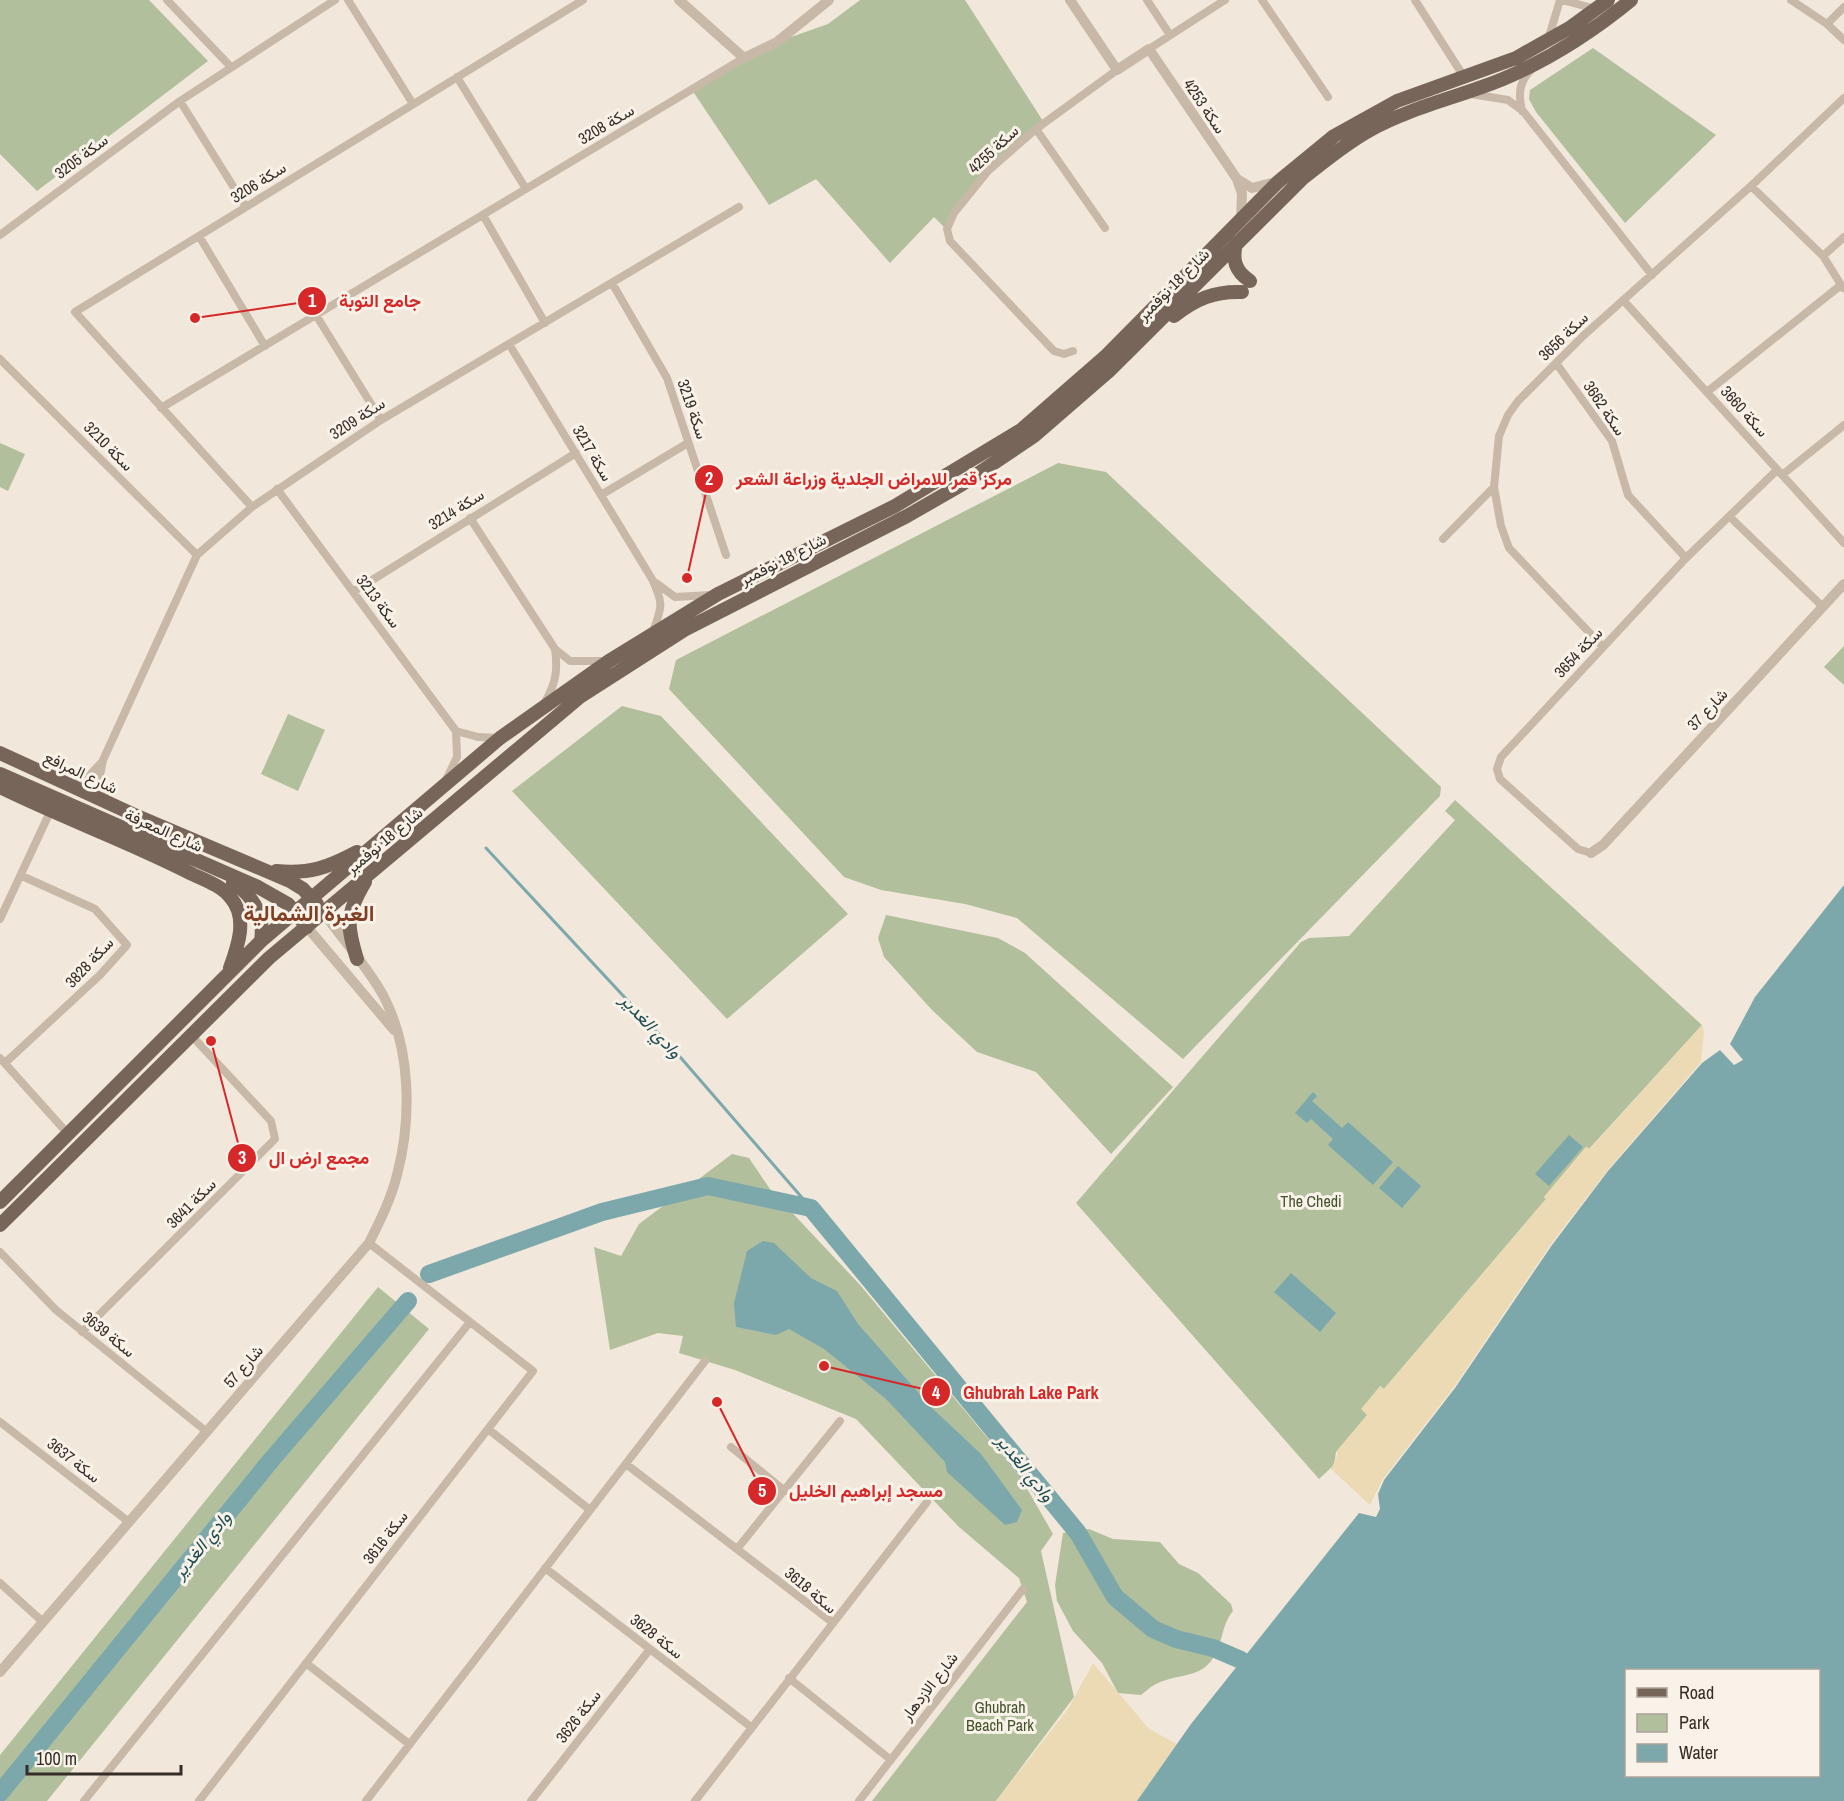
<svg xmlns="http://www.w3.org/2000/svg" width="1844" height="1801" font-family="'Archivo Narrow',Vazirmatn,sans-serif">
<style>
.green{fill:#b2bf9c}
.sand{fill:#ebdab3}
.water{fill:#7ca8ac;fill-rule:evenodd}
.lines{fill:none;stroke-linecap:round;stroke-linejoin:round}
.stream{stroke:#7ca8ac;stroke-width:3}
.river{stroke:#7ca8ac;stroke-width:18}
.minor{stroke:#c8b8a8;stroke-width:8}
.tertiary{stroke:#c8b8a8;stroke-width:10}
.primary{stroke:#77655a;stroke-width:14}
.labels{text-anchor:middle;stroke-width:6;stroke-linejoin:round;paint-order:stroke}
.street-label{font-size:16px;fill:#352d28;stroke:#f9f2e8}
.park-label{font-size:16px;fill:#43522d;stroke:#f9f2e8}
.water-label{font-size:18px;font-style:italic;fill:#1f4f55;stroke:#f9f2e8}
.district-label{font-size:22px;font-weight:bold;fill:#813f24;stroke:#f9f2e8}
.leader{fill:none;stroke:#d62828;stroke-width:2}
.callout-dot{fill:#d62828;stroke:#f9f2e8;stroke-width:2}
.mark-label{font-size:18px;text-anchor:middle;font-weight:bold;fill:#fff}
.callout-label{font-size:18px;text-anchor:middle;font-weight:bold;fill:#d62828;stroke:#f9f2e8;stroke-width:6;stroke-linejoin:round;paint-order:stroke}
</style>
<rect width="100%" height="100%" fill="#f1e8db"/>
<path class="green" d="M 0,0 L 149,0 L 208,61 L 37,191 L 0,154 Z
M 860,0 L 965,0 L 1043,121 L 987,171 L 946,229 L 934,217 L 890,263 L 816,179 L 769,205 L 692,90 L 777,42 L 828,24 Z
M 1593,48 L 1716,135 L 1625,223 L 1536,112 L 1529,99 L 1530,90 Z
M 0,443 L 25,454 L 8,491 L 0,487 Z
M 1058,463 L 1106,472 L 1441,787 L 1440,796 L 1183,1059 L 1017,918 L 965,904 L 881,890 L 844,877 L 669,689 L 676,660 Z
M 1844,646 L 1844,685 L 1824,667 Z
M 622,706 L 661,716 L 848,914 L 727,1019 L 512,791 Z
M 288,714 L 325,730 L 298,791 L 261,774 Z
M 1455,800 L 1702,1025 L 1589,1149 L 1586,1147 L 1544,1197 L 1546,1199 L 1384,1389 L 1380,1386 L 1368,1414 L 1336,1452 L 1334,1465 L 1319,1479 L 1076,1203 L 1301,942 L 1309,938 L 1349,936 L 1455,820 L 1445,811 Z
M 886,915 L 998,938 L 1025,953 L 1173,1087 L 1111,1154 L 1036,1072 L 977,1052 L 932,1010 L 884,957 L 878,938 Z
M 732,1154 L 749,1158 L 770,1189 L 861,1286 L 1021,1478 L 1053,1534 L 1041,1551 L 1074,1697 L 996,1801 L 872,1801 L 1027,1602 L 1019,1578 L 959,1527 L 856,1419 L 735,1370 L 679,1353 L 683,1336 L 658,1333 L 610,1350 L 594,1247 L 621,1256 L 639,1224 Z
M 378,1287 L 429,1329 L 47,1801 L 0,1801 L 0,1755 Z
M 1089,1529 L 1113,1539 L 1160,1542 L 1179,1564 L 1198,1573 L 1231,1604 L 1233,1611 C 1219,1627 1224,1653 1204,1668 C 1191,1677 1170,1676 1156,1684 C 1150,1687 1145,1692 1141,1695 L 1118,1693 L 1102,1663 L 1073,1631 L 1057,1601 L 1055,1585 L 1063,1533 Z"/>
<path class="sand" d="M 1702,1025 L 1704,1032 L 1701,1062 L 1607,1171 L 1551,1244 L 1454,1387 L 1383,1479 L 1370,1505 L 1331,1469 L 1338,1454 L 1336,1452 L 1367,1415 L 1361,1409 L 1380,1386 L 1384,1389 L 1546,1199 L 1544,1197 L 1586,1147 L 1590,1149 Z
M 1093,1663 L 1149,1729 L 1177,1744 L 1137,1801 L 996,1801 L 1068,1709 Z"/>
<path class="water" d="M 1844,885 L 1844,1801 L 1137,1801 L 1191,1724 L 1359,1513 L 1376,1517 L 1380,1509 L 1378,1494 L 1384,1480 L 1455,1388 L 1552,1245 L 1608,1171 L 1702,1063 L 1720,1050 L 1734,1065 L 1743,1060 L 1730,1044 L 1755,997 ZM 1626,1670 L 1818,1670 L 1818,1776 L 1626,1776 Z
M 1313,1092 L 1317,1096 L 1312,1101 L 1342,1128 L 1348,1122 L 1393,1162 L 1373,1185 L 1328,1145 L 1333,1139 L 1311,1119 L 1307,1123 L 1295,1113 Z
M 1569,1135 L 1583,1147 L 1549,1186 L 1535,1174 Z
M 1398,1166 L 1421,1186 L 1402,1208 L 1379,1188 Z
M 763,1241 L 774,1243 L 811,1278 L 837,1291 L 858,1324 L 932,1408 L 981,1454 L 1022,1510 L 1017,1522 L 1005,1525 L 947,1472 L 945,1462 L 886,1399 L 824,1349 L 789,1329 L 776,1335 L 736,1327 L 734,1303 L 747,1251 Z
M 1291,1273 L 1336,1313 L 1320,1332 L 1274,1292 Z"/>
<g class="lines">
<path class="stream" d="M 486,848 L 681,1058 L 811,1208"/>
<path class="river" d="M 429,1274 L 602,1212 L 708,1186 L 811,1208 L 1078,1533 L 1115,1597 L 1153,1629 L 1176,1639 L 1213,1648 L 1241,1660
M 0,1793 L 272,1459 L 408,1301"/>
<path class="minor" d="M 167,0 L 231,67
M 348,0 L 413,104
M 1147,0 L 1170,35
M 1262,0 L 1328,97
M 1415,0 L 1464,77
M 1562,0 L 1596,9
M 1791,0 L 1827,24 L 1844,40
M 1827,24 L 1844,7
M 1548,40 L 1560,0
M 1149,49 L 1225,0
M 457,77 L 526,189
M 1471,94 L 1508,100 L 1523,111 L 1652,275
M 180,101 L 246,207
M 1522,111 C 1518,94 1519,81 1532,69
M 1036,129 L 1105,228
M 1751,186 L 1823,256 L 1843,288
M 483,215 L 545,323
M 0,235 L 180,101 L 335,0
M 199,236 L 265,346
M 1823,256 L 1844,237
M 612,283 L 667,378 L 726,555
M 1623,300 L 1844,543
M 316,315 L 381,420
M 509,344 L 652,579 C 664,604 662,607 653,632
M 1073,351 L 1064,354 L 1054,351 L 950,241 L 947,229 L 954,213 L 988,171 L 1036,129 L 1117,70
M 0,359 L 197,555
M 1556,363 L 1612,441 L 1628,495 L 1686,558
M 1707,392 L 1841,285
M 161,408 L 744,58
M 1782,475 L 1844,425
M 277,489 L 456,731 L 457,757 L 446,780
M 601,495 L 688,443
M 252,507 L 75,312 L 583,0
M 1730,517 L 1822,606
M 470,518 L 555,649 L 570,661 L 607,661
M 1443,539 L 1494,487
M 656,583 L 675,597 L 711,595
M 353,592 L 576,453
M 1603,647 L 1509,548 L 1501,526 L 1494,487 L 1499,436 L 1508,415 L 1518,401 L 1583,336 L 1751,186 L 1844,98
M 545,702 C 556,683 558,670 555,649
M 456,731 L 478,737 L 500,738
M 72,786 L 86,779 L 101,763
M 108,802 L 99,781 L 103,760 L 197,555 L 252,507 L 381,420 L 739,207
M 1591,853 L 1578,849 L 1500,779 L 1497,769 L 1501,757 L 1686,558 L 1777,470
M 0,919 L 50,812
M 0,1058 L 69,1135
M 6,1062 L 100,975 L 127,945 L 95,909 L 22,876
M 0,1252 L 56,1310 L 207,1432
M 82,1332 L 275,1139 L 271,1121 L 192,1036
M 0,1422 L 129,1522
M 488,1429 L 590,1510
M 731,1447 L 785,1491
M 626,1464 L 832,1622
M 737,1549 L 840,1421
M 545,1568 L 751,1727
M 0,1583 L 43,1622
M 306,1663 L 409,1744
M 789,1678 L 891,1760
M 84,1801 L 470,1322
M 199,1801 L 533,1371 L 369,1243
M 366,1801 L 705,1361
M 531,1801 L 650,1649
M 695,1801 L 927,1502
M 859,1801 L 1023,1589"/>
<path class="tertiary" d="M 679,0 L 744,58 L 777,42 L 829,0
M 1070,0 L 1117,70 L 1149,49 L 1237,179 L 1242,194 L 1241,219
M 1237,179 L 1252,188 L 1276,182
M 1591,853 L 1603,845 L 1844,584
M 307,927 L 394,1030
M 0,1672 L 369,1243 C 380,1221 391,1199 397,1175 C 412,1118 411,1048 383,995 C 367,966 343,940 324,913"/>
<path class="primary" d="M 1236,243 C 1232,260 1235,271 1250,281
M 1174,316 C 1196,299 1214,291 1242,292
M 0,753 L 139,817 L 290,881 L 303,889 L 317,904
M 0,774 L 258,887 L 288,904 L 307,927
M 0,787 C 63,818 130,842 192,874 C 205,880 222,886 231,898 C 248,918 238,946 230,968
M 276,871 C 310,874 327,868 357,852
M 233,882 C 254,897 265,915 261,941
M 357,959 C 346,924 346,914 365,882
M 0,1202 L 261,941 L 500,738 L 609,661 L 718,594 L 895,506 L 1021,430 L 1107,355 L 1278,182 L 1334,136 L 1397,101 L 1516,58 L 1571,27 L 1608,0
M 0,1225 L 269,958 L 581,696 L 684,630 L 907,516 L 961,485 L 1034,436 L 1109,371 L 1303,178 C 1325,161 1346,143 1370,130 C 1412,107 1459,97 1503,79 C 1550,59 1592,32 1631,0"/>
</g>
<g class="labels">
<g class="street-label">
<text transform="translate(1205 106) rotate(56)" y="6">سكة 4253</text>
<text transform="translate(606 124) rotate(-31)" y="6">سكة 3208</text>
<text transform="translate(993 149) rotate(-43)" y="6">سكة 4255</text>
<text transform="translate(81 156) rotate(-37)" y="6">سكة 3205</text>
<text transform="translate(258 182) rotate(-32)" y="6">سكة 3206</text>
<text transform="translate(1173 284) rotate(-45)" y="6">شارع 18 نوفمبر</text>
<text transform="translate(1563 336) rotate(-44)" y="6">سكة 3656</text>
<text transform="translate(1605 408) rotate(56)" y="6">سكة 3662</text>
<text transform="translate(693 409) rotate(71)" y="6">سكة 3219</text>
<text transform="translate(1745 411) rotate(48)" y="6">سكة 3660</text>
<text transform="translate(357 418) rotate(-33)" y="6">سكة 3209</text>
<text transform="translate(109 446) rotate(45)" y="6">سكة 3210</text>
<text transform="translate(593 453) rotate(59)" y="6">سكة 3217</text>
<text transform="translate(456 509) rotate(-32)" y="6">سكة 3214</text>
<text transform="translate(783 559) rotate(-27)" y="6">شارع 18 نوفمبر</text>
<text transform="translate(379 601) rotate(53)" y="6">سكة 3213</text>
<text transform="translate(1578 652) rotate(-47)" y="6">سكة 3654</text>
<text transform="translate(1707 709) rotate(-47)" y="6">شارع 37</text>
<text transform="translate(81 772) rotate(25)" y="6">شارع المرافع</text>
<text transform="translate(164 830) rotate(24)" y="6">شارع المعرفة</text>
<text transform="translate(384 840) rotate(-40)" y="6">شارع 18 نوفمبر</text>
<text transform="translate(89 962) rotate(-47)" y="6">سكة 3828</text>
<text transform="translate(191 1203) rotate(-45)" y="6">سكة 3641</text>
<text transform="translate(109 1334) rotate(39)" y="6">سكة 3639</text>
<text transform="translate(243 1366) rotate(-49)" y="6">شارع 57</text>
<text transform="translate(74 1460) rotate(38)" y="6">سكة 3637</text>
<text transform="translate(385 1537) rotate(-52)" y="6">سكة 3616</text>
<text transform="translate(811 1590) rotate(40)" y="6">سكة 3618</text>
<text transform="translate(657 1636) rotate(38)" y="6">سكة 3628</text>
<text transform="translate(929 1686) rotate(-52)" y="6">شارع الازدهار</text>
<text transform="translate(578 1716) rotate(-52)" y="6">سكة 3626</text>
</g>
<g class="park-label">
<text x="1311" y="1207">The Chedi</text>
<text x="1000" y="1713">Ghubrah<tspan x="1000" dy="18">Beach Park</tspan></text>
</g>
<g class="water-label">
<text transform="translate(651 1026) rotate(47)" y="6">وادي الغدير</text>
<text transform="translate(1025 1468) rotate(51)" y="6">وادي الغدير</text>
<text transform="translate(202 1545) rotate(-51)" y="6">وادي الغدير</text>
</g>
<g class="district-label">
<text x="309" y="921">الغبرة الشمالية</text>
</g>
</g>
<path class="leader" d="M195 318L312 301M687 578L709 479M211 1041L242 1158M824 1366L936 1392M717 1402L762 1491"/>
<g class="callout-dot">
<circle cx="195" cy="318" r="6"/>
<circle cx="687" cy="578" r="6"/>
<circle cx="211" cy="1041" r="6"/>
<circle cx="824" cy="1366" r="6"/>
<circle cx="717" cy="1402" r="6"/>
<circle cx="312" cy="301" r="15"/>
<circle cx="709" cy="479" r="15"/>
<circle cx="242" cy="1158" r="15"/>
<circle cx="936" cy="1392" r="15"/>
<circle cx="762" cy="1491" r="15"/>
</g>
<g class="mark-label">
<text x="312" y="307">1</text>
<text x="709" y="485">2</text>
<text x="242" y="1164">3</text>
<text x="936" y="1399">4</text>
<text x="762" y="1497">5</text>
</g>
<g class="callout-label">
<text x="380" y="307">جامع التوبة</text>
<text x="874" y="485">مركز قمر للامراض الجلدية وزراعة الشعر</text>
<text x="319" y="1164">مجمع ارض ال</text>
<text x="1031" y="1399">Ghubrah Lake Park</text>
<text x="866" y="1497">مسجد إبراهيم الخليل</text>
</g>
<rect x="1625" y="1669" width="195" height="108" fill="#f9f2e8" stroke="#aba39b" stroke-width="1.5"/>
<rect x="1637" y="1688" width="30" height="9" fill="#77655a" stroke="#aba39b" stroke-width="1.5"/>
<text x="1679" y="1699" font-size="18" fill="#352d28">Road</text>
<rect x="1637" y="1714" width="30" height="18" fill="#b2bf9c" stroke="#aba39b" stroke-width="1.5"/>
<text x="1679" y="1729" font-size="18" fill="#352d28">Park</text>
<rect x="1637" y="1744" width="30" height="18" fill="#7ca8ac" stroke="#aba39b" stroke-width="1.5"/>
<text x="1679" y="1759" font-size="18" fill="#352d28">Water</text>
<path d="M27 1765v9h154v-9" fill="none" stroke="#352d28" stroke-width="3"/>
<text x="36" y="1765" font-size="18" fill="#352d28" stroke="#f9f2e8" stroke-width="4.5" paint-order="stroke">100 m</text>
</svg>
